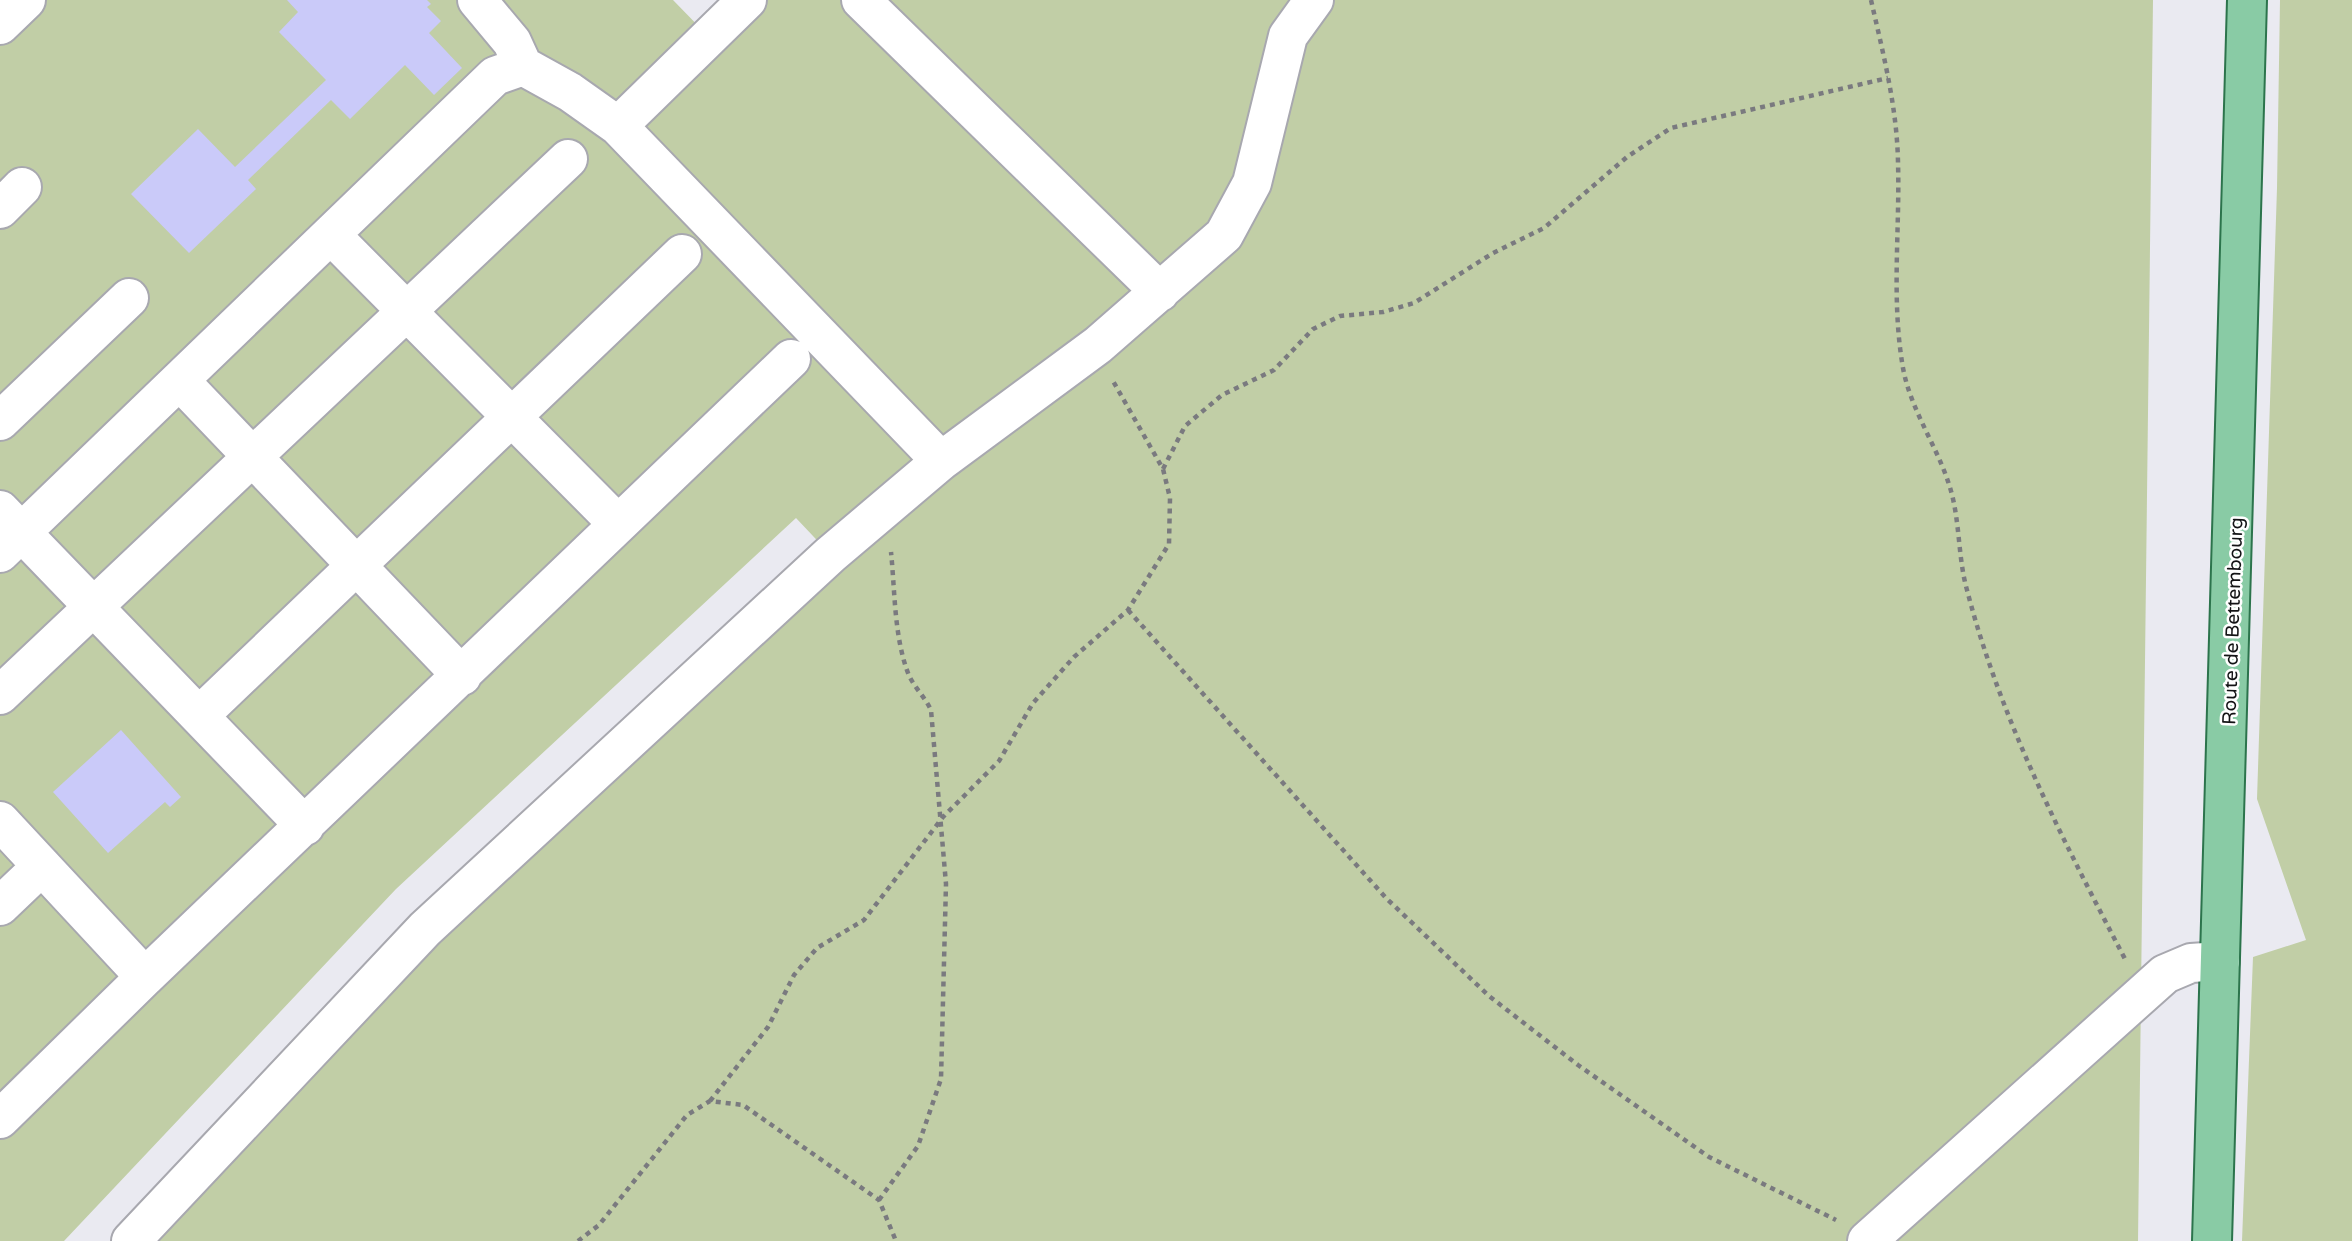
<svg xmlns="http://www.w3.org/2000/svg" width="2352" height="1241" font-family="'Varela Round',sans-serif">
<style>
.green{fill:#c1cea6}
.building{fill:#cacaf9}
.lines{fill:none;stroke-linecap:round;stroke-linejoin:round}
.minor-casing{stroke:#a8a8af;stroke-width:42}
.major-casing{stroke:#2c744c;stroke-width:42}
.path{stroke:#7a7a7f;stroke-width:4.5;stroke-dasharray:5 5;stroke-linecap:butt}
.minor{stroke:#fff;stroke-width:38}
.major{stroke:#89cba5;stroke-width:38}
.labels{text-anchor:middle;stroke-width:5;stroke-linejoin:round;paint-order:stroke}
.street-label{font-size:19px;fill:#131315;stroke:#fff}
</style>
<rect width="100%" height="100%" fill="#eaeaf1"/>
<path class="green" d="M 0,0 L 673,0 L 709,37 L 747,0 L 2153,0 L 2138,1241 L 131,1241 L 830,554 L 796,518 L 396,889 L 64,1241 L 0,1241 Z
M 2280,0 L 2352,0 L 2352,1241 L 2242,1241 L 2253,957 L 2306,940 L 2257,799 L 2277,188 Z"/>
<path class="building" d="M 287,0 L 427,0 L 431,4 L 427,7 L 441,21 L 429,33 L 462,68 L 434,95 L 405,65 L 350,119 L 331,100 L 248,180 L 256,189 L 189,253 L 131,194 L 198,129 L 235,167 L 326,80 L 279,32 L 298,12 Z
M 121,730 L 181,797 L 170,807 L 165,802 L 108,853 L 53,792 Z"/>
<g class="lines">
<g class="minor-casing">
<path id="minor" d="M 477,0 L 512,42 L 523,66
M 747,0 L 618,126 L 941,461
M 861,0 L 1160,292
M 0,25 L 26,0
M 0,209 L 22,187
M 332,236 L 618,524
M 180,381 L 462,676
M 0,421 L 129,298
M 0,510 L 305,826
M 0,553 L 495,76 L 523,66 L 570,92 L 618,126
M 0,695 L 568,159
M 200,715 L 682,254
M 0,821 L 145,977 L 0,1119
M 0,906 L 42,866
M 145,977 L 791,359
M 131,1241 L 425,929 L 830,555 L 941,461 L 1098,345 L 1224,235 L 1252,183 L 1288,36 L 1314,0
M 1867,1241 L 2165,974 L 2191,963 L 2220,961"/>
</g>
<g class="major-casing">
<path id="major" d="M 2212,1241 L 2247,0"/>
</g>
<path class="path" d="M 1871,0 C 1883,53 1897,107 1898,162 C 1900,230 1891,300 1903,368 C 1911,412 1939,448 1951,491 C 1960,523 1958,558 1967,590 C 2001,721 2063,840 2125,959
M 1163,469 L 1185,426 L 1222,395 L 1274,370 L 1313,329 L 1340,316 L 1383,312 L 1414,303 L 1493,253 L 1544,228 L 1627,157 L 1671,128 L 1888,78
M 1128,610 L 1386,898 L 1489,996 L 1578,1065 L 1709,1157 L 1836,1220
M 710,1101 L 768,1027 L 794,975 L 817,948 L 864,920 L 943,817 L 999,761 L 1033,703 L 1074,657 L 1128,610 L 1169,544 L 1170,498 L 1163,469 L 1113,381
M 879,1200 L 918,1146 L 941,1079 L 946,884 L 931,710 C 925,697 913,686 908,673 C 894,636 895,591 891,552
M 578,1241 L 599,1225 L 687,1115 L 710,1101 L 743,1105 L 879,1200 L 896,1241"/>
<use href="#minor" class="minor"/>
<use href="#major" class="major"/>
</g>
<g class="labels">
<g class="street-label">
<text transform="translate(2232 621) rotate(-88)" y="7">Route de Bettembourg</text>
</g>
</g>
</svg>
